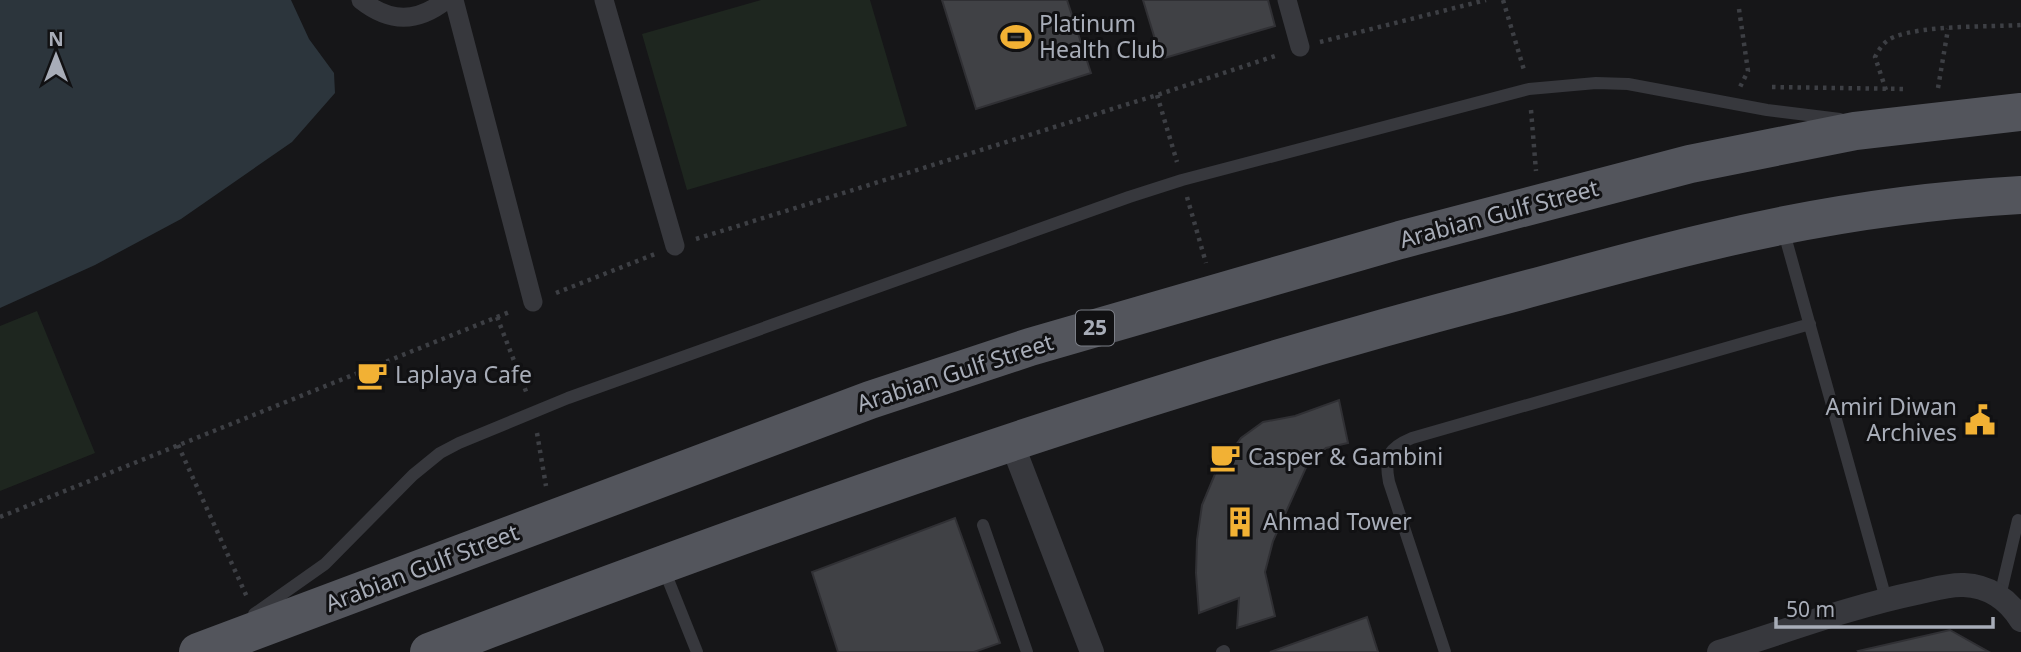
<svg xmlns="http://www.w3.org/2000/svg" width="2021" height="652" font-family="'Noto Sans',sans-serif">
<style>
.green{fill:#1e261f}
.water{fill:#2c353c}
.building{fill:#404145;stroke:#303034;stroke-width:2}
.lines{fill:none;stroke-linecap:round;stroke-linejoin:round}
.path{stroke:#3d3f44;stroke-width:4.5;stroke-dasharray:3.5 5;stroke-linecap:butt}
.service{stroke:#37383d;stroke-width:12}
.pedestrian{stroke:#37383d;stroke-width:19}
.minor{stroke:#37383d;stroke-width:24}
.primary{stroke:#53555c;stroke-width:38}
.labels{text-anchor:middle;stroke-width:6;stroke-linejoin:round;paint-order:stroke}
.shield{fill:#111113;stroke:#7b7e86;stroke-width:2}
.shield-label{font-size:21px;font-weight:bold;fill:#a8adb8}
.poi-label{font-size:23px;fill:#a8adb8;stroke:#111113;text-anchor:start}
.street-label{font-size:23px;fill:#a8adb8;stroke:#111113}
</style>
<rect width="100%" height="100%" fill="#161618"/>
<path class="green" d="M 761,0 L 870,0 L 907,126 L 687,190 L 642,34 Z
M 37,311 L 95,453 L 0,491 L 0,326 Z"/>
<path class="water" d="M 0,0 L 291,0 L 309,39 L 334,73 L 335,93 L 292,142 L 181,219 L 95,265 L 0,308 Z"/>
<path class="building" d="M 942,0 L 1067,0 L 1091,73 L 976,109 Z
M 1143,0 L 1268,0 L 1275,26 L 1161,59 Z
M 1339,400 L 1348,443 L 1326,448 L 1308,463 L 1273,541 L 1265,572 L 1275,616 L 1237,628 L 1239,598 L 1199,613 L 1196,573 L 1197,540 L 1202,505 L 1215,474 L 1241,438 L 1263,422 L 1295,416 Z
M 955,518 L 1000,643 L 974,652 L 838,652 L 812,572 Z
M 1367,617 L 1378,652 L 1270,652 Z
M 1950,630 L 1989,652 L 1859,652 L 1858,651 Z"/>
<g class="lines">
<path class="path" d="M 1503,0 L 1524,70
M 1739,9 L 1748,71 L 1740,87
M 1320,42 L 1486,0
M 1772,87 L 1904,89
M 1938,88 L 1948,29
M 1886,90 L 1875,57 C 1880,48 1884,41 1894,37 C 1924,25 1987,27 2021,25
M 1157,95 L 1177,162
M 1531,110 L 1536,171
M 1187,197 L 1206,263
M 696,239 L 1157,95 L 1278,55
M 556,293 L 655,254
M 497,317 L 527,394
M 537,433 L 546,486
M 178,445 L 247,597
M 0,517 L 512,311"/>
<path class="service" d="M 1783,229 L 1886,599
M 983,525 L 1027,652
M 663,567 L 697,652
M 2000,596 L 2018,520
M 254,614 L 325,564 L 413,475 L 440,453 L 459,443 L 568,398 L 1129,197 L 1182,180 L 1529,89 L 1596,83 L 1628,84 L 1767,110 L 1840,119
M 1222,652 L 1224,651
M 1445,652 L 1389,482 C 1384,456 1388,448 1412,438 L 1810,324"/>
<path class="pedestrian" d="M 361,0 C 390,23 417,23 446,0
M 454,0 L 533,302
M 604,0 L 675,246
M 1287,0 L 1300,47"/>
<path class="minor" d="M 1011,441 L 1092,652
M 1719,652 C 1784,632 1849,607 1916,593 C 1931,590 1948,584 1964,585 C 1988,586 2008,599 2021,620"/>
<path class="primary" d="M 198,652 L 870,400 L 1030,347 L 1400,240 L 1690,164 L 1855,131 L 2021,112
M 429,652 C 778,519 1129,394 1490,299 C 1563,280 1635,259 1708,242 C 1811,217 1915,201 2021,195"/>
</g>
<defs>
<g id="stadium-bare" transform="scale(2.415)"><path d="M0-5a6.5 5 0 1 0 0 10a6.5 5 0 1 0 0-10ZM-3.5-1.8h7v3.6h-7Z" fill="#f2b134" stroke="#111113" stroke-width="2.5" paint-order="stroke"/></g>
<g id="cafe-bare" transform="scale(2.415)"><path d="M-5.5-4.5H6V0H3Q3 3.5 0 3.5H-2.5Q-5.5 3.5-5.5 0ZM3-3.2v2h1.7v-2ZM-6 4.5H4V6H-6Z" fill="#f2b134" stroke="#111113" stroke-width="2.5" paint-order="stroke"/></g>
<g id="civic-bare" transform="scale(2.415)"><path d="M-.6-6.5H3V-4.5H.6V-3L4-1V1h2V6H-6V1h2V-1L-.6-3ZM-1.2 2.5V6h2.4V2.5Z" fill="#f2b134" stroke="#111113" stroke-width="2.5" paint-order="stroke"/></g>
<g id="building-bare" transform="scale(2.415)"><path d="M-4-6H4V6H1V3H-1V6H-4ZM-2.5-4.3h1.7v1.8h-1.7ZM.8-4.3h1.7v1.8H.8ZM-2.5-1h1.7V.8h-1.7ZM.8-1h1.7V.8H.8Z" fill="#f2b134" stroke="#111113" stroke-width="2.5" paint-order="stroke"/></g>
</defs>
<g fill-rule="evenodd">
<use href="#stadium-bare" x="1016" y="37"/>
<use href="#cafe-bare" x="372" y="375"/>
<use href="#civic-bare" x="1980" y="420"/>
<use href="#cafe-bare" x="1225" y="457"/>
<use href="#building-bare" x="1240" y="522"/>
</g>
<g class="labels">
<rect class="shield" x="1076" y="310.5" width="38" height="35" rx="5"/>
<g class="shield-label">
<text x="1095" y="335">25</text>
</g>
<g class="poi-label">
<text x="1039" y="32">Platinum<tspan x="1039" dy="26">Health Club</tspan></text>
<text x="395" y="383">Laplaya Cafe</text>
<text x="1957" y="415" text-anchor="end">Amiri Diwan<tspan x="1957" dy="26">Archives</tspan></text>
<text x="1248" y="465">Casper &amp; Gambini</text>
<text x="1263" y="530">Ahmad Tower</text>
</g>
<g class="street-label">
<text transform="translate(1499 214) rotate(-15)" y="8">Arabian Gulf Street</text>
<text transform="translate(955 373) rotate(-18)" y="8">Arabian Gulf Street</text>
<text transform="translate(422 568) rotate(-21)" y="8">Arabian Gulf Street</text>
</g>
</g>
<g transform="translate(56 56)" stroke="#111113" stroke-width="5" paint-order="stroke">
<path d="M0-5L12 26L0 18L-12 26Z" fill="#a8adb8"/>
<text y="-10" font-size="19" font-weight="bold" text-anchor="middle" fill="#a8adb8">N</text>
</g>
<path d="M1776 617v10h217v-10" fill="none" stroke="#a8adb8" stroke-width="3.5"/>
<text x="1786" y="617" font-size="21" fill="#a8adb8" stroke="#111113" stroke-width="5" paint-order="stroke">50 m</text>
</svg>
